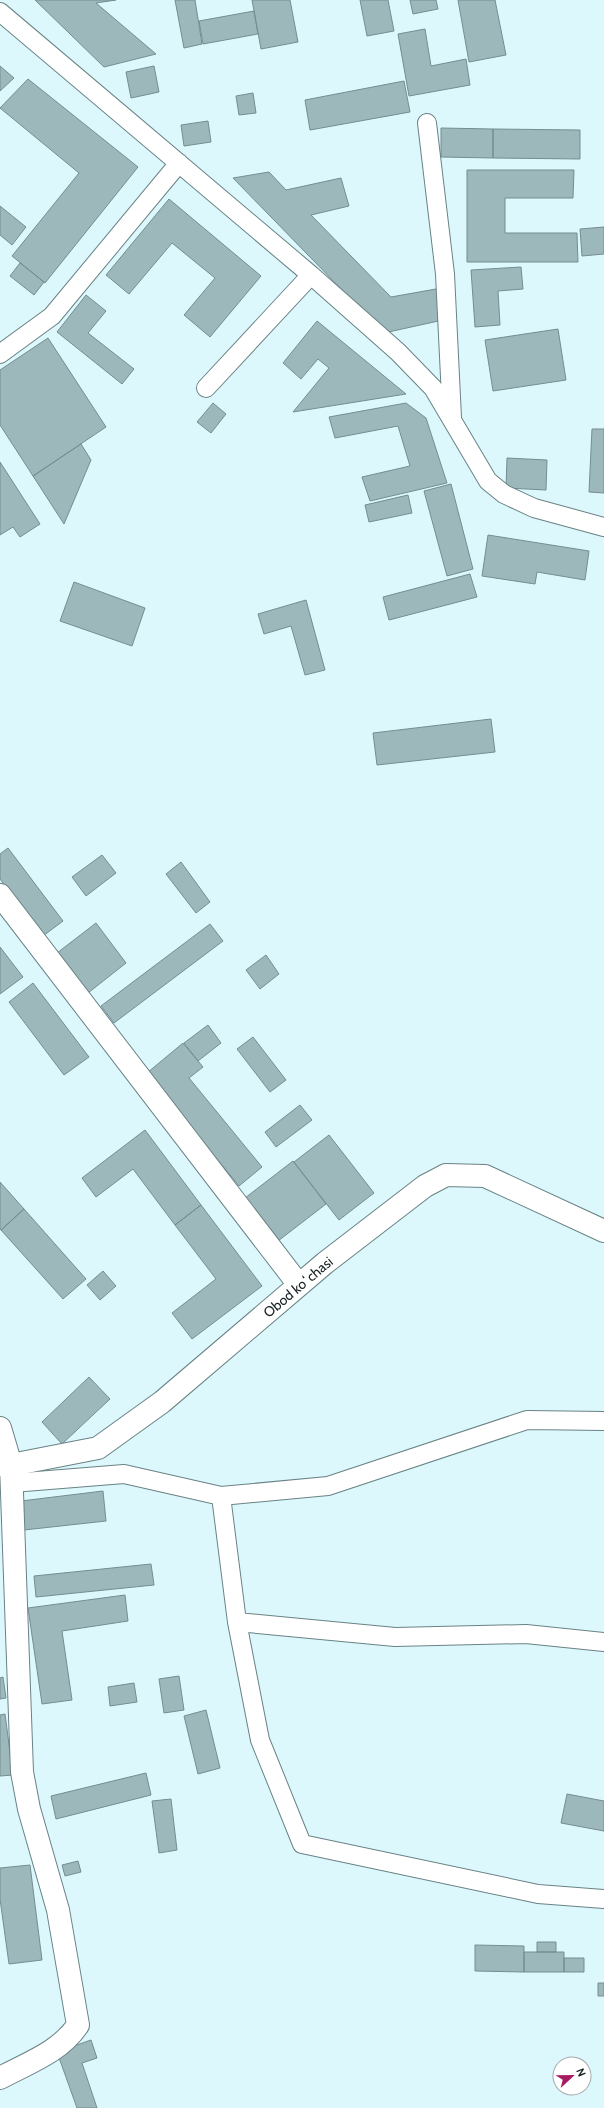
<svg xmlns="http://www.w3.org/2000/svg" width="604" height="2108" font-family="Cabin,sans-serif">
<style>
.building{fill:#9db8bb;stroke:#748d90}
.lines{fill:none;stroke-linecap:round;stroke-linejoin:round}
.lane-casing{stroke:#698285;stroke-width:20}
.street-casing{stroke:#698285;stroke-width:24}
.lane{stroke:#fff;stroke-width:18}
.street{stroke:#fff;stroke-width:22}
.labels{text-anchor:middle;stroke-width:3;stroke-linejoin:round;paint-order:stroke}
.street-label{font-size:14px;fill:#182223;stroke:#fff}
</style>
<rect width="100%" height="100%" fill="#dcf8fc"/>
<path class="building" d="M 35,0 L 116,0 L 96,3 L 156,54 L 104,67 Z
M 175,0 L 195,0 L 202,44 L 184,48 Z
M 252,0 L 290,0 L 298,42 L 261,49 Z
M 360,0 L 388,0 L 394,31 L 367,36 Z
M 410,0 L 436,0 L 438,9 L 413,14 Z
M 458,0 L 495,0 L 506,55 L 469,62 Z
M 254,11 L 258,34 L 203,44 L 199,21 Z
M 425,29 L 431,66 L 466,59 L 470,85 L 409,96 L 398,34 Z
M 0,66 L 14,78 L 0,91 Z
M 154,66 L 159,92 L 131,98 L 126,72 Z
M 28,79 L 138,167 L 45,283 L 12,256 L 79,173 L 0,108 Z
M 404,81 L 410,112 L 310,130 L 305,100 Z
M 253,93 L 256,113 L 239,115 L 236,96 Z
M 208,121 L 211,142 L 184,146 L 181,125 Z
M 441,128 L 493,129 L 493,158 L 441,157 Z
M 493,129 L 580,130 L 580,159 L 493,158 Z
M 467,170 L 574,170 L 573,198 L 505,198 L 505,233 L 577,233 L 578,262 L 467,262 Z
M 269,172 L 286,190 L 341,178 L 349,206 L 311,215 L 391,297 L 436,289 L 443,320 L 384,333 L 233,178 Z
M 169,199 L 261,276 L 210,337 L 184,315 L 215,278 L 172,243 L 129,294 L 106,275 Z
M 0,206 L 26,227 L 12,245 L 0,235 Z
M 604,227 L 604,254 L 582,256 L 580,229 Z
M 20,263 L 44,282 L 34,295 L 10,276 Z
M 521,267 L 523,289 L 498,291 L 500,325 L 475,327 L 471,270 Z
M 86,295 L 106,311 L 88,333 L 134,369 L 122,384 L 57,332 Z
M 317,321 L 406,394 L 293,412 L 329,368 L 318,359 L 301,379 L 283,363 Z
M 558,329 L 566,380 L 493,391 L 485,340 Z
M 48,338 L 106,427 L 33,476 L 0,425 L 0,370 Z
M 213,403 L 226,414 L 211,433 L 197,422 Z
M 406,403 L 426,418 L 447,483 L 370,501 L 362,477 L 410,466 L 398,426 L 335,438 L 329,417 Z
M 592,429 L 604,429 L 604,493 L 589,492 Z
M 81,444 L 91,460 L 64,524 L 33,476 Z
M 507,458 L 547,460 L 546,490 L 506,488 Z
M 0,462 L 40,524 L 20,537 L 13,527 L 0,535 Z
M 451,484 L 473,569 L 447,576 L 424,491 Z
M 408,495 L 412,513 L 369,522 L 365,505 Z
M 488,535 L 589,551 L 585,580 L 537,572 L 535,584 L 482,576 Z
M 470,574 L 477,597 L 389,620 L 383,597 Z
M 74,582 L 145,608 L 132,646 L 60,621 Z
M 306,600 L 325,670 L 305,675 L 291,626 L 264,634 L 258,614 Z
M 491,719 L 495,752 L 377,765 L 373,733 Z
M 8,848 L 63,921 L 43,936 L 0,879 L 0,854 Z
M 102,855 L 116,873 L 86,896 L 72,877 Z
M 181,862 L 210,902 L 196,913 L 166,874 Z
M 96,923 L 126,963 L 88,993 L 57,953 Z
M 210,924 L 223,941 L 114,1023 L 101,1006 Z
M 0,947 L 23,977 L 0,994 Z
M 266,955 L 279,974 L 260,989 L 246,970 Z
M 33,983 L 89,1057 L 64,1075 L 9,1002 Z
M 208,1025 L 221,1043 L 198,1061 L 184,1043 Z
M 253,1037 L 286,1080 L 270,1092 L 237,1049 Z
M 183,1043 L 203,1067 L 189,1078 L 262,1167 L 239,1186 L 147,1073 Z
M 300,1105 L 312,1120 L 276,1147 L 265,1132 Z
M 145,1130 L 201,1205 L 175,1225 L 133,1169 L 96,1197 L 82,1178 Z
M 329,1135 L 374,1193 L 339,1220 L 294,1162 Z
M 293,1161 L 326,1204 L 278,1241 L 245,1198 Z
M 0,1182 L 24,1209 L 1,1230 L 0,1229 Z
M 201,1205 L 262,1286 L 192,1339 L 172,1313 L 216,1279 L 175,1225 Z
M 24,1209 L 86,1279 L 63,1299 L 1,1230 Z
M 103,1271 L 116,1286 L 100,1300 L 87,1285 Z
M 89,1377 L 110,1399 L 62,1444 L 42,1422 Z
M 103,1491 L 106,1521 L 24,1530 L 21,1501 Z
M 151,1564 L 154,1585 L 36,1597 L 34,1576 Z
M 125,1595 L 128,1621 L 62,1631 L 72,1700 L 42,1704 L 28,1608 Z
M 179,1676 L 184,1710 L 164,1713 L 159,1679 Z
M 3,1677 L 6,1698 L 0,1699 L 0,1678 Z
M 134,1683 L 137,1702 L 110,1706 L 108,1687 Z
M 206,1710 L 220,1768 L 198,1774 L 184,1716 Z
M 5,1714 L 13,1775 L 0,1776 L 0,1715 Z
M 146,1773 L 151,1795 L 56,1819 L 51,1796 Z
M 567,1794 L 604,1801 L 604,1831 L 561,1823 Z
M 171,1799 L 177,1850 L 159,1853 L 152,1801 Z
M 78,1861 L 81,1872 L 65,1876 L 62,1865 Z
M 30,1865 L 42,1960 L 9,1964 L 0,1899 L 0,1868 Z
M 537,1942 L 556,1942 L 556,1952 L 537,1952 Z
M 475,1945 L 524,1946 L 524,1972 L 475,1971 Z
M 524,1952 L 564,1952 L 564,1972 L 524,1972 Z
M 564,1958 L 584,1958 L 584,1972 L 564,1972 Z
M 598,1983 L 604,1983 L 604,1996 L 598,1996 Z
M 91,2040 L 97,2058 L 82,2063 L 97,2108 L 77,2108 L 57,2052 Z"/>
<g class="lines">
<g class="lane-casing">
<path id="lane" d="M 0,12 L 311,275 L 398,352 L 433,388 L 488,481 L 504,494 L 534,508 L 604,527
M 427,123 L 445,274 L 452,418
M 0,354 L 52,316 L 179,163
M 206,388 L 311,275
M 12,1483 L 124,1474 L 221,1496 L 328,1486 L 527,1420 L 604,1421
M 221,1496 L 237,1622 L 260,1740 L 302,1844 L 538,1894 L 604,1899
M 237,1622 L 395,1637 L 526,1634 L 604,1642"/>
</g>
<g class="street-casing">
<path id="street" d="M 0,895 L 299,1285
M 0,1428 L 11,1465 L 22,1772 L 29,1809 L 58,1910 L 78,2025 C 60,2052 28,2063 0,2078
M 0,1465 L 11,1465 L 98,1448 L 162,1402 L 325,1263 L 425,1186 L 446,1175 L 485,1176 L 604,1231"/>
</g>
<use href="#lane" class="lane"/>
<use href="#street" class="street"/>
</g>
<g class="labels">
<g class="street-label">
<text transform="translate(298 1287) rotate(-40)" y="5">Obod koʻchasi</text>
</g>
</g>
<g transform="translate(572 2076) rotate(68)"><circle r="19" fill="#ffffff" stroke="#a3a7a7"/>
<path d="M0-3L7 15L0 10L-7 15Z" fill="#a51a60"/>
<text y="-6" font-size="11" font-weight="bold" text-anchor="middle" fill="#182223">N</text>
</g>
</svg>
